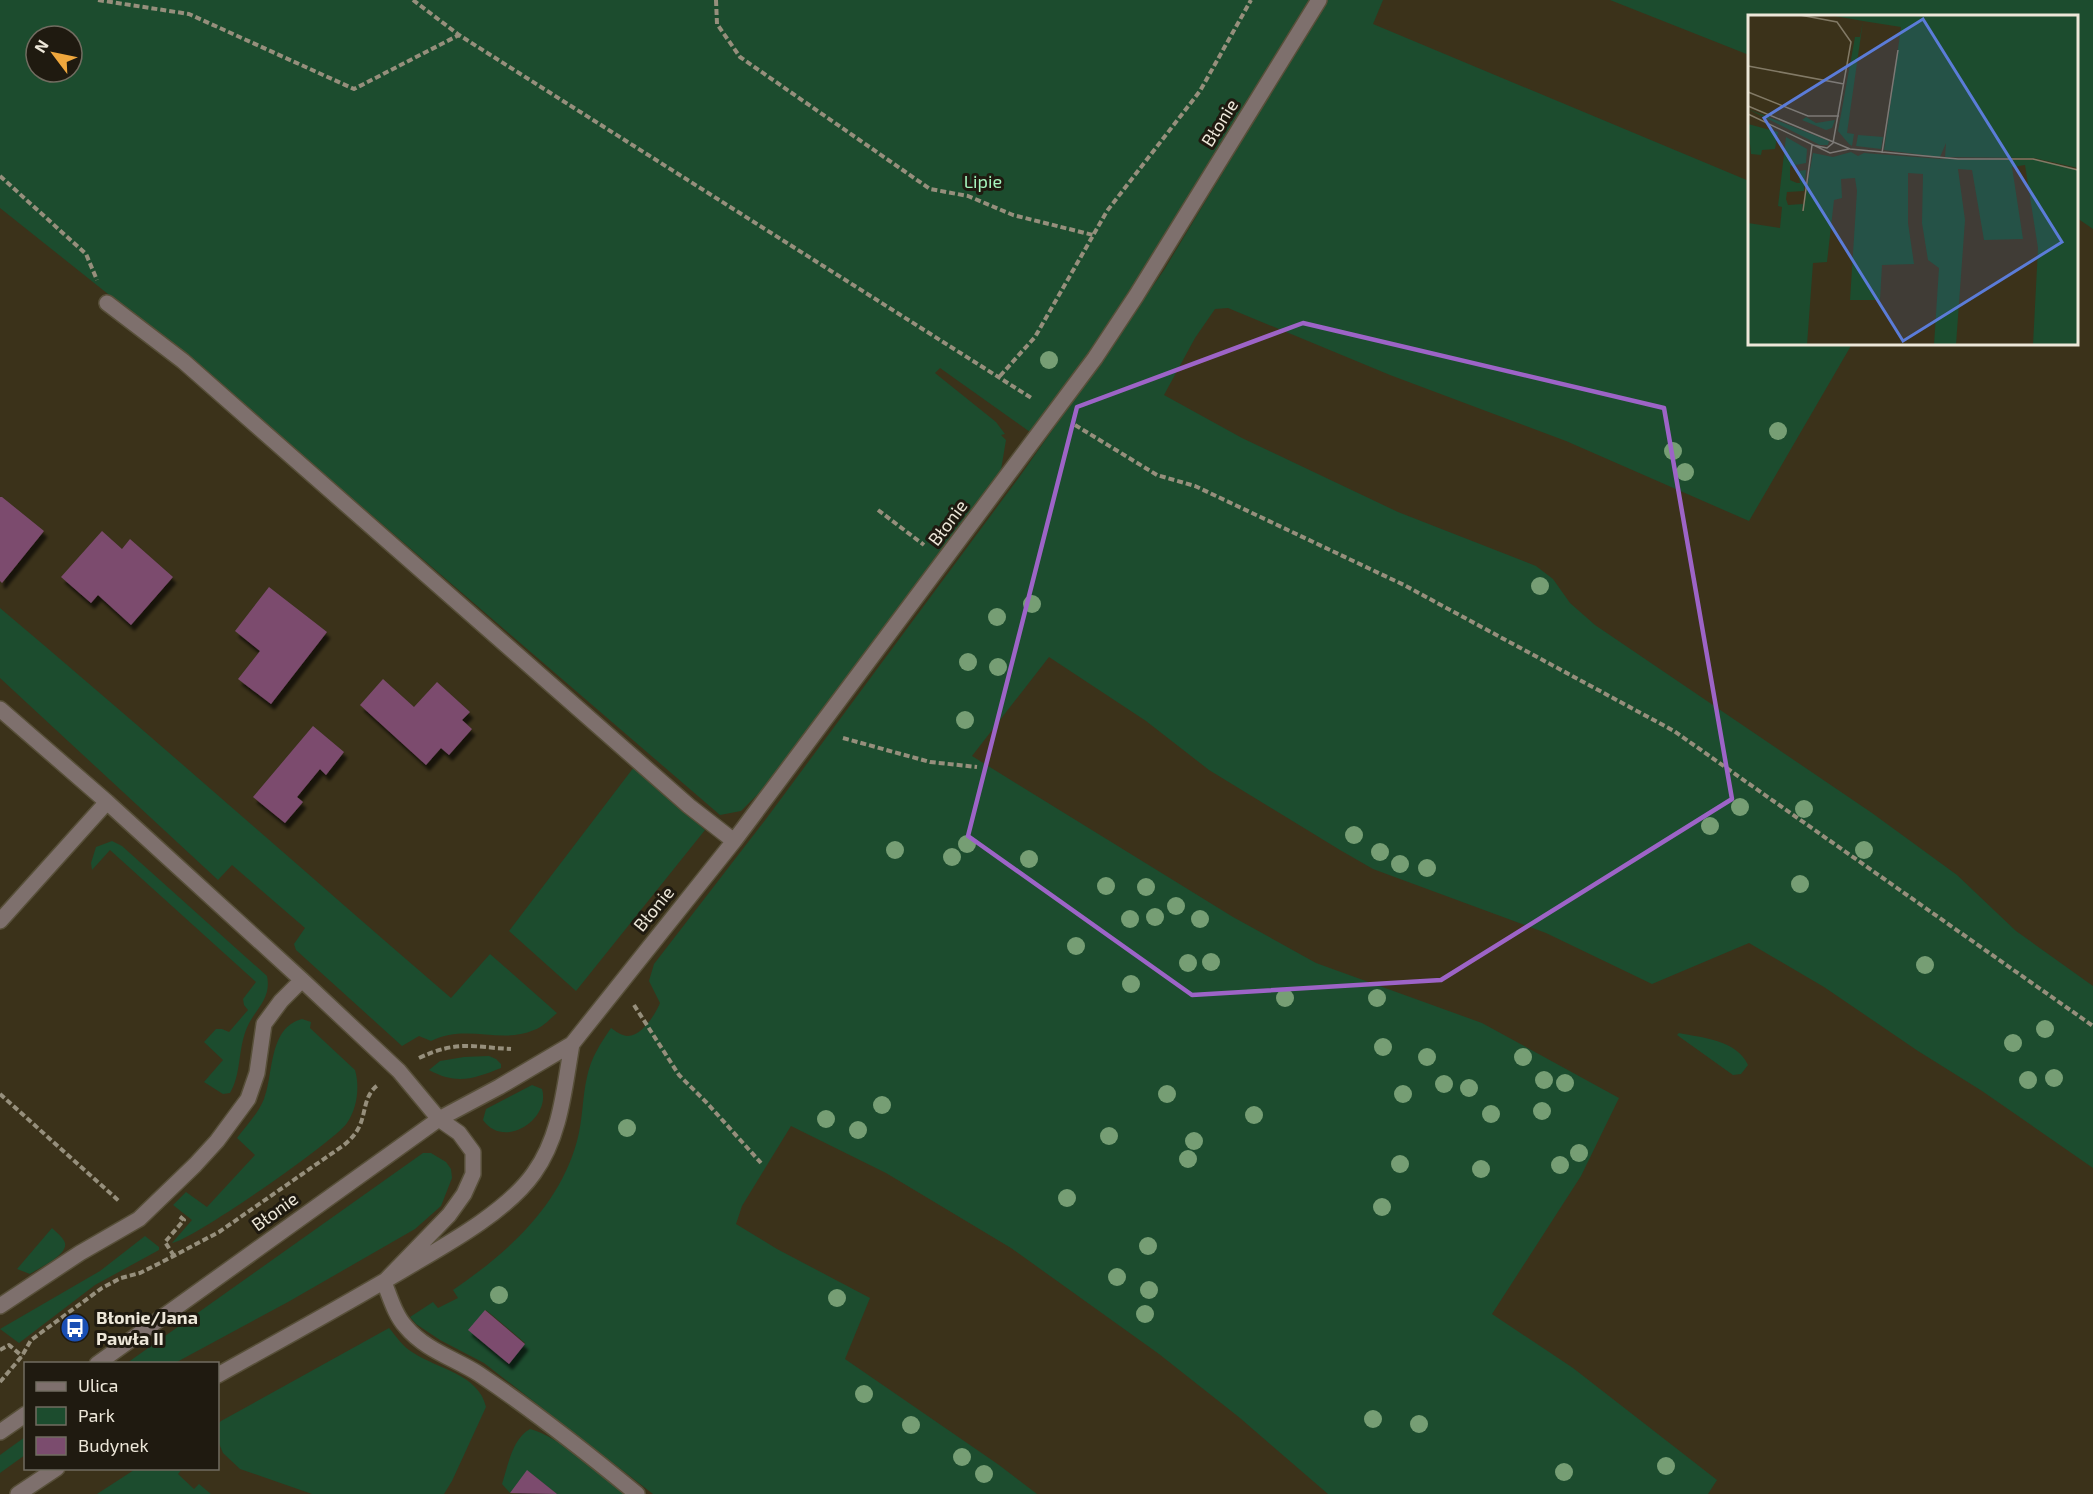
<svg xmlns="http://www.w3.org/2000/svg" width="2093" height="1494" font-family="'Exo 2',sans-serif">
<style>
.green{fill:#1c4c2e;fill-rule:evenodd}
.building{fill:#7b4c6e;filter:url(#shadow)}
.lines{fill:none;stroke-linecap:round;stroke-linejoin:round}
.minor-casing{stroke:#574f39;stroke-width:18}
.path{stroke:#968f7c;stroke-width:4;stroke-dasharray:6 3;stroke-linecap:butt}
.minor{stroke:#7e706d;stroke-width:15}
.tree{fill:#769e74}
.marked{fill:none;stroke:#9d64c7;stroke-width:4.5;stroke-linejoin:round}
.labels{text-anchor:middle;stroke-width:6;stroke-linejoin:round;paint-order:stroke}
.street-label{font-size:18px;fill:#ede7d9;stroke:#1f1a10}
.park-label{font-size:18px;fill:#a6f6be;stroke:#1f1a10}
.poi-label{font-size:18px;font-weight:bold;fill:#ede7d9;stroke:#1f1a10;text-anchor:start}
.inset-road{fill:none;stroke:#827a66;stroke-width:1.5}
.view{fill:#5b7cd8;fill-opacity:0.15;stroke:#5b7cd8;stroke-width:3}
.inset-edge{fill:none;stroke:#ede7d9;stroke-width:3}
</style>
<defs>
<filter id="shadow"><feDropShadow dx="3.5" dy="6" stdDeviation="1.5" flood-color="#0009"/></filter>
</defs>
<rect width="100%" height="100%" fill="#3b321a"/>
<path class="green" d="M 0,0 L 1311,0 L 1097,343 L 1030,432 L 940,368 L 935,373 L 996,422 L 1005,434 L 1001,435 L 1006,440 L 1001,470 L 769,783 L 741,811 L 720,815 L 267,425 L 157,333 L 0,208 ZM 36,36 L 72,36 L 72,72 L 36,72 Z
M 1327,0 L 1383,0 L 1373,24 L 1749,181 L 1750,344 L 1852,344 L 1749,521 L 1566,441 L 1390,375 L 1228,308 L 1215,309 L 1195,338 L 1164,395 L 1242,438 L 1398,512 L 1536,566 L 1553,579 L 1570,603 L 1595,625 L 1872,813 L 1957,875 L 2016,931 L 2093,986 L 2093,1168 L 1982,1091 L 1918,1051 L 1824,987 L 1749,943 L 1652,984 L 1546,933 L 1373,869 L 1340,850 L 1209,770 L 1146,721 L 1049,657 L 972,756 L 1233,917 L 1316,963 L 1482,1023 L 1619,1098 L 1581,1176 L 1492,1314 L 1573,1368 L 1717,1480 L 1708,1494 L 1328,1494 L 1240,1418 L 1159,1354 L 1011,1248 L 886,1173 L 791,1126 L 742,1206 L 736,1224 L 777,1249 L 870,1298 L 845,1359 L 999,1465 L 1037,1494 L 653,1494 L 484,1363 L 440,1340 L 416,1324 L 410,1317 L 433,1302 L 438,1308 L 458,1298 L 453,1290 C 507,1253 559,1207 577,1141 C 583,1120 582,1098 587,1077 C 591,1058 600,1044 611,1028 C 614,1030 619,1034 623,1035 C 639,1041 655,1015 660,1003 L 649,981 L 654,964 L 766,819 L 1020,476 L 1094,371 L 1164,270 ZM 486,1310 L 525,1343 L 509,1364 L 469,1330 Z
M 1610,0 L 2093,0 L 2093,229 L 2077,218 L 2076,16 L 1750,16 L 1749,55 Z
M 0,608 C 152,736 300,868 451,998 L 490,954 L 557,1013 C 550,1019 543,1027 534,1030 C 500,1045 468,1023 431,1041 L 419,1036 L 402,1046 L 296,950 L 294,944 L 305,928 L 232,865 L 218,880 L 0,678 Z
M 634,767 L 705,830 L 576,991 L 509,931 Z
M 112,841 L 122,846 L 267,976 C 272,1000 254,1009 246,1030 C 238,1051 241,1075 230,1093 L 223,1094 L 204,1082 L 223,1060 L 204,1042 L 216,1029 L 222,1029 L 229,1032 L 248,1010 L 244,1005 L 243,999 L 256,982 L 110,850 L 92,870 L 91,863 L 96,847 Z
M 302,1019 L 311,1022 L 310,1028 L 355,1070 C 360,1087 357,1109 347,1123 C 334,1142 192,1240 172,1243 L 192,1220 L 173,1205 L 186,1192 L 207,1207 L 255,1155 L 237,1138 C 246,1126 258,1114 264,1099 C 274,1074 268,1028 302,1019 Z
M 1679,1033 C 1703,1038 1737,1040 1748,1065 L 1741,1074 L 1733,1075 L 1677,1035 Z
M 489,1056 L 496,1059 L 501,1064 L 501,1068 C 473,1079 457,1085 429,1070 L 440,1061 L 464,1057 Z
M 532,1085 L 542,1089 C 551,1119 504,1150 483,1120 L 486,1109 Z
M 423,1153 L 431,1153 L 446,1162 L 451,1169 L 452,1178 L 441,1206 L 415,1229 L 288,1302 L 175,1363 L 127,1363 Z
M 52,1228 C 56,1232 63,1237 65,1243 C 68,1255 39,1268 30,1274 L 17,1269 Z
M 145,1236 L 159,1247 L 159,1250 L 95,1285 L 19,1343 L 0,1329 L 100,1271 Z
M 389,1328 C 396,1336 403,1347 412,1352 C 437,1369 479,1374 486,1407 L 452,1481 L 444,1494 L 312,1494 L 240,1469 L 223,1453 L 218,1441 L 218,1424 L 221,1421 Z
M 530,1429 C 560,1437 600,1474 626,1494 L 557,1494 L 528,1471 L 510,1493 L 502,1484 C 508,1466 512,1439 530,1429 Z
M 25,1437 L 25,1455 L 0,1473 L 0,1455 Z
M 137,1468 L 182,1469 L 178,1474 L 194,1489 L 199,1484 L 211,1494 L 97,1494 Z"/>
<path class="building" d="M 0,497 L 2,497 L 44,531 L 2,583 L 0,581 Z
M 102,531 L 122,549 L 130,539 L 173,577 L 131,625 L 98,595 L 91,603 L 61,577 Z
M 269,587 L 327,632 L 271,704 L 238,679 L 260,651 L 235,631 Z
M 383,679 L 414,707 L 437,682 L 470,712 L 462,720 L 472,729 L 449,755 L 441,748 L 426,765 L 360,705 Z
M 313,726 L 344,752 L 326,775 L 320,769 L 297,797 L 303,802 L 285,823 L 253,797 Z
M 485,1310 L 525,1344 L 509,1364 L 468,1330 Z
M 527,1470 L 557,1494 L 510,1493 Z"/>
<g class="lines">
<g class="minor-casing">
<path id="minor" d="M 107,303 L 183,361 L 689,806 L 734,841
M 0,709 L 107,802 L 302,980 L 399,1071 L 439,1119 L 459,1133 L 473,1152 L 473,1174 L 464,1194 L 449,1215 L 384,1282
M 0,921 L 107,802
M 384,1282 C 390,1297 395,1315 406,1327 C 425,1350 456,1359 479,1374 C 534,1411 586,1452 637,1494
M 0,1306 L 80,1253 L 139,1219 L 195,1165 L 217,1141 L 248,1099 L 257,1073 L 264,1024 L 281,1001 L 302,980
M 97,1364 L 439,1119 L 499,1087 L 572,1044 L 734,841 L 1095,358 L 1136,296 L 1319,0
M 218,1375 C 284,1338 350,1302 415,1263 C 453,1241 509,1209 534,1173 C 561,1135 564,1089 572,1044
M 0,1432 L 26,1414
M 18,1494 L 57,1468"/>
</g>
<path class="path" d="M 98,0 L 189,14 L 354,89 L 459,35
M 413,0 L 459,35 L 1033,399
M 716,0 L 717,24 L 740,57 L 930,189 L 968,196 L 1013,215 L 1093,235
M 0,176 L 86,254 L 97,280
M 1000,376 L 1035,337 L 1107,211 L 1200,91 L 1251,0
M 1075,425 L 1157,475 L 1195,486 L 1404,585 L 1674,731 L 2093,1026
M 878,510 L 924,545
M 843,738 L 930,762 L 977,767
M 634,1005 L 679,1075 L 707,1103 L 761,1163
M 419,1058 C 458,1040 471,1047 511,1049
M 0,1094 L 120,1202
M 174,1256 L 165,1242 L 184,1220 L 178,1215
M 0,1350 L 9,1345 L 22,1356
M 0,1382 L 22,1356 L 31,1340 L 102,1288 L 121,1278 L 140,1273 L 162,1262 L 219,1232 L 344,1145 C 351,1139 356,1134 360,1125 C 366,1111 364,1095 378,1085"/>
<use href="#minor" class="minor"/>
</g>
<g class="tree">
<circle cx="1049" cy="360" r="9"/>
<circle cx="1778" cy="431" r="9"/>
<circle cx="1673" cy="451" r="9"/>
<circle cx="1685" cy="472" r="9"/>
<circle cx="1540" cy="586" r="9"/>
<circle cx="1032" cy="604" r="9"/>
<circle cx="997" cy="617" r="9"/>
<circle cx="968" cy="662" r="9"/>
<circle cx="998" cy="667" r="9"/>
<circle cx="965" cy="720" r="9"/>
<circle cx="1740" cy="807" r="9"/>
<circle cx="1804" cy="809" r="9"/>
<circle cx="1710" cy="826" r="9"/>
<circle cx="1354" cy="835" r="9"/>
<circle cx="967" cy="844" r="9"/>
<circle cx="895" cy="850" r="9"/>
<circle cx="1864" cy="850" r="9"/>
<circle cx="1380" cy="852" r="9"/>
<circle cx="952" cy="857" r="9"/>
<circle cx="1029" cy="859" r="9"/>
<circle cx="1400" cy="864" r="9"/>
<circle cx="1427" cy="868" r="9"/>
<circle cx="1800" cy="884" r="9"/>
<circle cx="1106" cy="886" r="9"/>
<circle cx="1146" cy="887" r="9"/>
<circle cx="1176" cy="906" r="9"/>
<circle cx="1155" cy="917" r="9"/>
<circle cx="1130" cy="919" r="9"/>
<circle cx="1200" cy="919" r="9"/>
<circle cx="1076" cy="946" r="9"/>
<circle cx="1211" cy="962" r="9"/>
<circle cx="1188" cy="963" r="9"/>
<circle cx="1925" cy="965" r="9"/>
<circle cx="1131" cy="984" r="9"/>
<circle cx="1285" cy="998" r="9"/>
<circle cx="1377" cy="998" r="9"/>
<circle cx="2045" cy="1029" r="9"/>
<circle cx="2013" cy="1043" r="9"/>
<circle cx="1383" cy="1047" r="9"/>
<circle cx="1427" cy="1057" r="9"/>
<circle cx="1523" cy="1057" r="9"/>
<circle cx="2054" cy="1078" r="9"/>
<circle cx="1544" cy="1080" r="9"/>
<circle cx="2028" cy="1080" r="9"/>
<circle cx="1565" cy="1083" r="9"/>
<circle cx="1444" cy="1084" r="9"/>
<circle cx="1469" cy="1088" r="9"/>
<circle cx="1167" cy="1094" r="9"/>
<circle cx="1403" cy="1094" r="9"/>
<circle cx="882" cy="1105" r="9"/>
<circle cx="1542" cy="1111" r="9"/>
<circle cx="1491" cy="1114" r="9"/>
<circle cx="1254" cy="1115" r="9"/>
<circle cx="826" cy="1119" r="9"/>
<circle cx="627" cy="1128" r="9"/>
<circle cx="858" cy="1130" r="9"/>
<circle cx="1109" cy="1136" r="9"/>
<circle cx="1194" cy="1141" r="9"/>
<circle cx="1579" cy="1153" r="9"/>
<circle cx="1188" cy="1159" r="9"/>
<circle cx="1400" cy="1164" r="9"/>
<circle cx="1560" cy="1165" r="9"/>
<circle cx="1481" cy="1169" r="9"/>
<circle cx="1067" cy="1198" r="9"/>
<circle cx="1382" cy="1207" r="9"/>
<circle cx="1148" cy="1246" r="9"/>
<circle cx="1117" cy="1277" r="9"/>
<circle cx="1149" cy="1290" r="9"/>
<circle cx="499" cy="1295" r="9"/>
<circle cx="837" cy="1298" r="9"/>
<circle cx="1145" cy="1314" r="9"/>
<circle cx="864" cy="1394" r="9"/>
<circle cx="1373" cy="1419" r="9"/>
<circle cx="1419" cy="1424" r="9"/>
<circle cx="911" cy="1425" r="9"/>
<circle cx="962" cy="1457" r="9"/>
<circle cx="1666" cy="1466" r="9"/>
<circle cx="1564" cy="1472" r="9"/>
<circle cx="984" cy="1474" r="9"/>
</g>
<path class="marked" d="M 1303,323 L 1664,408 L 1732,799 L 1441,980 L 1192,995 L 968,836 L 1077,407 Z"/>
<defs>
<g id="bus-disc" transform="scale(1.5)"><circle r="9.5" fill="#1a4fb4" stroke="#1f1a10"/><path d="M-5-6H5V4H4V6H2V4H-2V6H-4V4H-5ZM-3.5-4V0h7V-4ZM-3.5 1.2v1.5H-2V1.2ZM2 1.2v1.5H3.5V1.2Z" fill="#fff"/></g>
</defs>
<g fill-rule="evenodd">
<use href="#bus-disc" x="75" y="1328"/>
</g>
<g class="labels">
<g class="street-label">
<text transform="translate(1220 123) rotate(-58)" y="6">Błonie</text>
<text transform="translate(948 523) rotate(-53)" y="6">Błonie</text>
<text transform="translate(654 909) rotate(-51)" y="6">Błonie</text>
<text transform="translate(275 1212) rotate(-36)" y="6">Błonie</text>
</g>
<g class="park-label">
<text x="983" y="188">Lipie</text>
</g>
<g class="poi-label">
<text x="96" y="1324">Błonie/Jana<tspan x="96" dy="21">Pawła II</tspan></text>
</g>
</g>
<g transform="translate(1748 15)">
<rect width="330" height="330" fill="#3b321a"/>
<path d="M 81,0 L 330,0 L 330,153 L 286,143 L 197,142 L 198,128 L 192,142 L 136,135 L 153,12 L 115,6 L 99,118 L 106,119 L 104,131 L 101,129 L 90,116 L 107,22 L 112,22 L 115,6 ZM 0,94 L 81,126 L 80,130 L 72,130 ZM 58,102 L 68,108 L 87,105 L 84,113 L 78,115 L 54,105 ZM 0,109 L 30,117 L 27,134 L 14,135 L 13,140 L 3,139 ZM 110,120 L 135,122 L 133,134 L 108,131 ZM 38,122 L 59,134 L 58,148 L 42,151 L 42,165 L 49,168 L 52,168 L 50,156 L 58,155 L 56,176 L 39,177 L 38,184 L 40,190 L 55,189 L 54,199 L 65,138 L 85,142 L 103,137 L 110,141 L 116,138 L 192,144 L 289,145 L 330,155 L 330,330 L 285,330 L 290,233 L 277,150 L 264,152 L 275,224 L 236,225 L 224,155 L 210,154 L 217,205 L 208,330 L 186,330 L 191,253 L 180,245 L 174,208 L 175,159 L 160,158 L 160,208 L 166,249 L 134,250 L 132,285 L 102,285 L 109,176 L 107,163 L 93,164 L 94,183 L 86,185 L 79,247 L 65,248 L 59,330 L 0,330 L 0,208 L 32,213 L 34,192 L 30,191 Z" fill="#1c4c2e"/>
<path class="inset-road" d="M 52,0 L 89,7 L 103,27 L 85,128 L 79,133 L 64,130M 0,51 L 96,69M 0,77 L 60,101 L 91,101M 0,91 L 102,134 L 210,144 L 285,144 L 330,155M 0,99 L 82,138 L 101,134M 134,138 L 150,35M 55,196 L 64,130"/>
<path class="view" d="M 175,4 L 314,227 L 155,326 L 16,103 Z"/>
<rect width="330" height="330" class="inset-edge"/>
</g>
<rect x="24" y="1362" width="195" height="108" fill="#1f1a10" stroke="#716c60" stroke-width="1.5"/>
<rect x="36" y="1382" width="30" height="9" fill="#7e706d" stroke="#716c60" stroke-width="1.5"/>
<text x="78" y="1392" font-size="18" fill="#ede7d9">Ulica</text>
<rect x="36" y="1407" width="30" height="18" fill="#1c4c2e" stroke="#716c60" stroke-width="1.5"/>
<text x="78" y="1422" font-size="18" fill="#ede7d9">Park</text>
<rect x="36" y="1437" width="30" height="18" fill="#7b4c6e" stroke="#716c60" stroke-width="1.5"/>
<text x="78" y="1452" font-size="18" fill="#ede7d9">Budynek</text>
<g transform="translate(54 54) rotate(302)"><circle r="28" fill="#1f1a10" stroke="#716c60" stroke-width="1.5"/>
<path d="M0-4.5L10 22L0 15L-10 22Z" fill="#efa73d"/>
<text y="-9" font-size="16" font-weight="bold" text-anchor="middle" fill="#ede7d9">N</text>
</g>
</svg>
